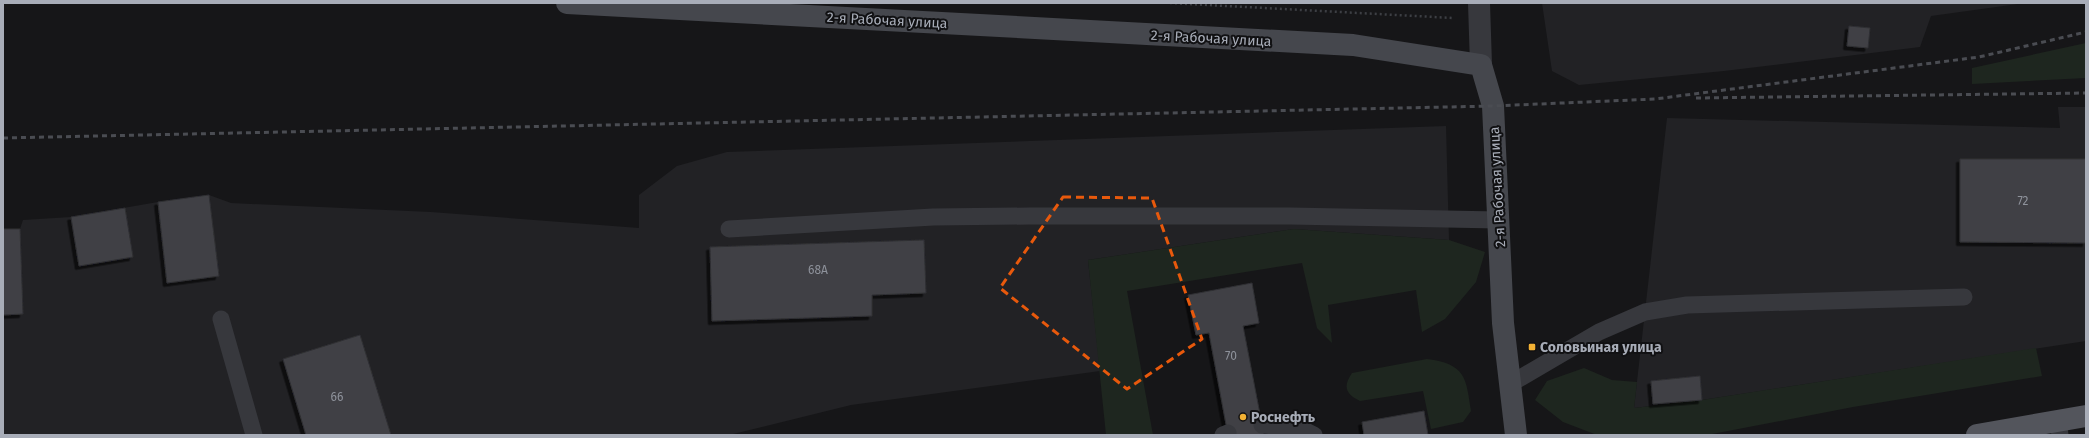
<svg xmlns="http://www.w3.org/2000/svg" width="2089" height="438" font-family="'Fira Sans',sans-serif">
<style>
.built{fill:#222225}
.green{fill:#1e261f}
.building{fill:#404145;stroke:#303034;filter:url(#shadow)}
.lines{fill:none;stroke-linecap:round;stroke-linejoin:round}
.path{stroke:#3d3f44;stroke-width:2.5;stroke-dasharray:2 3;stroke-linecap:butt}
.lane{stroke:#37383d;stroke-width:17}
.street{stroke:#37383d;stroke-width:22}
.secondary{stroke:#45474d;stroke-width:22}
.primary{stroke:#53555c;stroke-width:22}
.rail{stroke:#4a4c52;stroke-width:3;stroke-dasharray:5 4;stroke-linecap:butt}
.marked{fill:none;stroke:#e8590c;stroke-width:3;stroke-dasharray:8 5;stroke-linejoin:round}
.poi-dot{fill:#f2b134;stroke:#111113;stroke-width:1.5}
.labels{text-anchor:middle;stroke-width:4;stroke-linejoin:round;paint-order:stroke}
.number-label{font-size:12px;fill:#8e929b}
.street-label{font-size:14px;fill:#a8adb8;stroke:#111113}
.poi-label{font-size:14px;font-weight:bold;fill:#a8adb8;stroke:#111113;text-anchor:start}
</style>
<defs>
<filter id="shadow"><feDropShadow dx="-3.5" dy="3.5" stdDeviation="0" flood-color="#0009"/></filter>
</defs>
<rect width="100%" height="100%" fill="#161618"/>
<path class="built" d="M 1542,3 L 2025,3 L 1931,16 L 1920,47 L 1724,71 L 1579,85 L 1552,71 Z
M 2058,107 L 2086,107 L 2086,341 L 1702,400 L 1634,408 L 1667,118 L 2060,128 Z
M 1446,126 L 1449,240 L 1294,229 L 1088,260 L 1100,371 L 851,405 L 729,435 L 3,435 L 3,229 L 20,229 L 23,220 L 71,217 L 158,202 L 209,195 L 231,203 L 431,212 L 639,228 L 639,195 L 677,166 L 727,152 Z"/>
<path class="green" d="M 2086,43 L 2086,78 L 1972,84 L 1972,68 Z
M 1294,229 L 1449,240 L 1485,252 L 1476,282 L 1445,319 L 1422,332 L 1416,290 L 1328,305 L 1332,343 L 1317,328 L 1302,263 L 1127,291 L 1153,435 L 1106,435 L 1088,260 Z
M 2036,348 L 2042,376 L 1853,407 L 1707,435 L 1597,435 L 1563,422 L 1535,400 L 1547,381 L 1584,368 L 1612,380 L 1637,382 L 1634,408 L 1702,400 Z
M 1427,359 C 1466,364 1466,378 1471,411 L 1463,422 L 1431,429 L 1423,391 L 1360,401 C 1345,394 1343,386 1352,373 Z"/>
<path class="building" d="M 1849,26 L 1870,28 L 1868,48 L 1847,46 Z
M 1960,159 L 2086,159 L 2086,243 L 1960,242 Z
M 209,195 L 219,276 L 167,283 L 158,202 Z
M 125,208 L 133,257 L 79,266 L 71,217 Z
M 3,229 L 20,229 L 23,314 L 3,315 Z
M 924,240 L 926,293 L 872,295 L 872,316 L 712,321 L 710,247 Z
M 1252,283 L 1259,323 L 1243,326 L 1264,435 L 1228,435 L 1209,333 L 1196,335 L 1188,295 Z
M 360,335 L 391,435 L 306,435 L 283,359 Z
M 1700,376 L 1702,400 L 1653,404 L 1651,381 Z
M 1424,411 L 1428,435 L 1364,435 L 1362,422 Z"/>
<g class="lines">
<path class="path" d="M 1170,3 L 1453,18"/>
<path class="lane" d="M 729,229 L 933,217 L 1030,216 L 1290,216 L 1498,220
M 221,319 L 254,435
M 1510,384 L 1599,332 L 1645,312 L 1687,305 L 1964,297
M 2058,421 L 2060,435
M 1262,425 L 1300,428 L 1314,435
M 1223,435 L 1228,433"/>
<path class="street" d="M 1479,3 L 1481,65"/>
<path class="secondary" d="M 567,3 L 1353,45 L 1481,65 L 1493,106 L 1503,323 L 1516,435"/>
<path class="primary" d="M 1977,435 L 2086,416"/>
<path class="rail" d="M 1696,98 L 2086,93
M 3,138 L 1493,106 L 1655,99 L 1979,57 L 2086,32"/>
</g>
<path class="marked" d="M 1063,197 L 1152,198 L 1202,339 L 1127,389 L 1000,288 Z"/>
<g class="poi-dot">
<rect x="1528" y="343" width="8" height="8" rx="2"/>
<circle cx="1243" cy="417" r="4"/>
</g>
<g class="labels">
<g class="number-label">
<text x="2023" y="205">72</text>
<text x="818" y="274">68А</text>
<text x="1231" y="360">70</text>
<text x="337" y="401">66</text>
</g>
<g class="street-label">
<text transform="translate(887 20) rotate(3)" y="5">2-я Рабочая улица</text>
<text transform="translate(1211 38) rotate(3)" y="5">2-я Рабочая улица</text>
<text transform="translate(1497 187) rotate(-93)" y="5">2-я Рабочая улица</text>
</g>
<g class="poi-label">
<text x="1540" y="352">Соловьиная улица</text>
<text x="1251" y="422">Роснефть</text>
</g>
</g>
<rect width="2089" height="438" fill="none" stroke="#a8adb8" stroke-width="8"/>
</svg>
